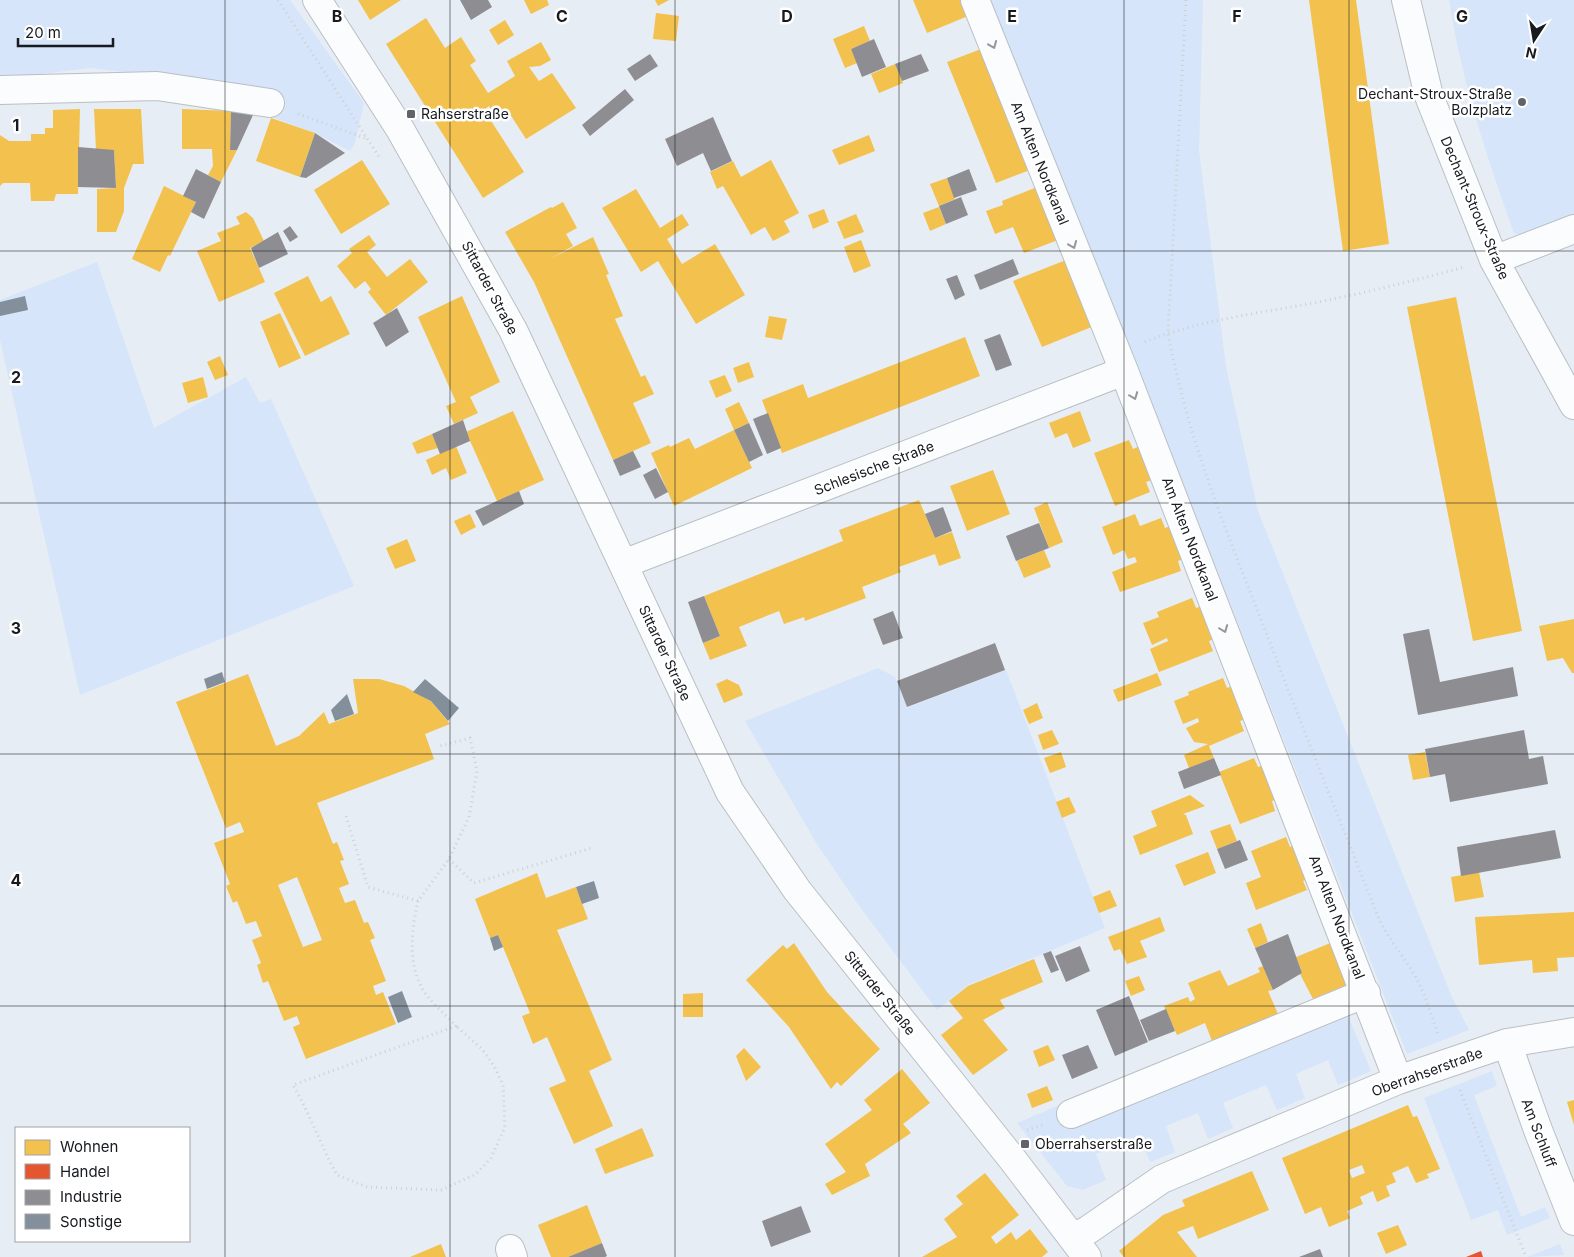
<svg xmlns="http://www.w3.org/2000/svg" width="1574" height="1257" font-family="Inter,sans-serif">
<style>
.green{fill:#d6e5f9}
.homes{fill:#f2c14e;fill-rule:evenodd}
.shops{fill:#e4572e}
.industry{fill:#8d8d92}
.building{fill:#848f9c}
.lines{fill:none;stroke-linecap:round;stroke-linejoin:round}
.minor-casing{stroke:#babfc4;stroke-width:30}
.path{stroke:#ced0d2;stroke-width:3;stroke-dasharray:1 4;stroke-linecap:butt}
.minor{stroke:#fbfcfd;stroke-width:28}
.oneway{stroke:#949699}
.grid{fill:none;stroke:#171a1f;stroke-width:1;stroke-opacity:0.55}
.poi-dot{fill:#60646a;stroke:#fff;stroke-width:2}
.labels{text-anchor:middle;stroke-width:5;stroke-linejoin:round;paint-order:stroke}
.poi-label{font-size:14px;fill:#171a1f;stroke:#fff;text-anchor:start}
.street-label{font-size:14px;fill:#171a1f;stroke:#fff}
.grid-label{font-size:16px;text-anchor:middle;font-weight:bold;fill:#171a1f;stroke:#fff;stroke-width:5;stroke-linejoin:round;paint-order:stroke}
</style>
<rect width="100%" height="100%" fill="#e7edf4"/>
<path class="green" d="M 0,0 L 290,0 L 364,103 L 355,143 L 350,151 L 315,133 L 271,117 L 273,89 L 90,68 L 0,79 Z
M 990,0 L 1203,0 L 1199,150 L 1226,367 L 1258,511 L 1451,995 L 1469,1030 L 1407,1054 L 1114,307 Z
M 1449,0 L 1574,0 L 1574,218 L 1524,237 L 1514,233 C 1486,155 1462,82 1449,0 Z
M 97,262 L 154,428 L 246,377 L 260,403 L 271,399 L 354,586 L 80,695 L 0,340 L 0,300 Z
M 878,668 L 895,677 L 907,708 L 1006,670 L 1105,928 L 968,985 L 937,1010 L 857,903 L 817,844 L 745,721 Z
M 1345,1015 L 1349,1018 L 1371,1071 L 1338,1085 L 1328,1060 L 1296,1074 L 1305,1098 L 1277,1110 L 1266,1085 L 1223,1103 L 1233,1128 L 1208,1139 L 1198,1113 L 1166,1126 L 1175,1152 L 1150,1162 L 1140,1138 L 1096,1154 L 1106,1180 L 1083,1190 L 1067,1186 L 1017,1123 L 1062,1104 L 1071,1125 Z
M 1492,1071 L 1497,1086 L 1474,1095 L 1521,1217 L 1545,1207 L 1550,1218 L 1507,1235 L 1498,1210 L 1471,1220 L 1424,1098 Z
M 1560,1244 L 1564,1255 L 1527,1257 Z"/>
<path class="homes" d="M 358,0 L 401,0 L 370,20 Z
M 524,0 L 547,0 L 549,5 L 531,14 Z
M 655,0 L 669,0 L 658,6 Z
M 913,0 L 962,0 L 968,16 L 927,33 Z
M 1309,0 L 1356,0 L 1389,244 L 1343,251 Z
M 656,13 L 679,16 L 676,41 L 653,39 Z
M 426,18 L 445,48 L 461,37 L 476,61 L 470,65 L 488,93 L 515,76 L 507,61 L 541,42 L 551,60 L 540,66 L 529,67 L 539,81 L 552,73 L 576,108 L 526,139 L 508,111 L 497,119 L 489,106 L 484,110 L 524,172 L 483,198 L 386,44 Z
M 505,20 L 514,35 L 498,45 L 489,30 Z
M 864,26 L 870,41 L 851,49 L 857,63 L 845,68 L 833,39 Z
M 981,49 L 1030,170 L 996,183 L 947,62 Z
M 895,64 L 903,83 L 879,93 L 871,74 Z
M 80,109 L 78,194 L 56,194 L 54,201 L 31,201 L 30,183 L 3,183 L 0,186 L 0,135 L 9,141 L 31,141 L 31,134 L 45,134 L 45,128 L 53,128 L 53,110 Z
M 94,109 L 141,109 L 144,164 L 133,164 L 124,188 L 124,211 L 116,232 L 97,232 L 97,189 L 116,188 L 114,150 L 96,150 Z
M 182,109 L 231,111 L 230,150 L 237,150 L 221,182 L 208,175 L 213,166 L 212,149 L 182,149 Z
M 271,118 L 315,133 L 300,177 L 256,161 Z
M 869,135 L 875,151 L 839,165 L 832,150 Z
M 362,160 L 390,204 L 341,234 L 314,190 Z
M 771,160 L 799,213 L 784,221 L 790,232 L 773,241 L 765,227 L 751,235 L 723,186 L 717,189 L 710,172 L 733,161 L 741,177 Z
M 947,178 L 955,199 L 939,206 L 930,184 Z
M 164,186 L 196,202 L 170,256 L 168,255 L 160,272 L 132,259 Z
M 1037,187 L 1058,240 L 1024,253 L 1013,227 L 995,234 L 986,211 L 1003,205 L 1002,201 Z
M 636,189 L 660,228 L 682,214 L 689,225 L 667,239 L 682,264 L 715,244 L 745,295 L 696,324 L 658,261 L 641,272 L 602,208 Z
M 563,202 L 577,228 L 566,234 L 573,246 L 550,259 L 593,237 L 609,274 L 606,275 L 623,316 L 615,319 L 641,377 L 645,375 L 654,394 L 633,403 L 651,443 L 613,460 L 534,282 L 505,232 L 551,207 L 552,208 Z
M 939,207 L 946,224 L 930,231 L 923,213 Z
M 824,209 L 829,222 L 813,229 L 808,215 Z
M 246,212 L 253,218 L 264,241 L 250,248 L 265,282 L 219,302 L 197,251 L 221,241 L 217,233 L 240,224 L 236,217 Z
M 856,214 L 864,232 L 844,239 L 837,222 Z
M 369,235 L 376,245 L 367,252 L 387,277 L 410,259 L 428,282 L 386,315 L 368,292 L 371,289 L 365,281 L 355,289 L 337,266 L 352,253 L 349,249 Z
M 861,240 L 871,266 L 854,273 L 844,247 Z
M 1066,260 L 1094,326 L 1042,347 L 1013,281 Z
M 308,276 L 321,302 L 331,296 L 350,334 L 305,356 L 274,293 Z
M 462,296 L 500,382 L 470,397 L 478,413 L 454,424 L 446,406 L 456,402 L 418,317 Z
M 1456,297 L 1522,631 L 1473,641 L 1407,307 Z
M 280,313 L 301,358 L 279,368 L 260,322 Z
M 769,316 L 787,319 L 782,340 L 765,337 Z
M 965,337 L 980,376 L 782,453 L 762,400 L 803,384 L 808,398 Z
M 220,356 L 228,375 L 215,380 L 207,362 Z
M 749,362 L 754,377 L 738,383 L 733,368 Z
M 725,375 L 732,391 L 716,398 L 709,381 Z
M 203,377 L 208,397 L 188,403 L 182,383 Z
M 739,402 L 749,423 L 734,430 L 725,409 Z
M 513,411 L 544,480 L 497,501 L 466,432 Z
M 1080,411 L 1091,441 L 1073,448 L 1067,433 L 1055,438 L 1049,423 Z
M 734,430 L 752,468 L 674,506 L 651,453 L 669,445 L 670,447 L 689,438 L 695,449 Z
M 432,434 L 438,448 L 417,454 L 412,443 Z
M 1129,440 L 1133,449 L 1142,445 L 1155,479 L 1146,482 L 1150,492 L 1115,506 L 1094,453 Z
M 456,446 L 467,473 L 451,480 L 446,468 L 432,475 L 426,460 Z
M 993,470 L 1010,514 L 967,531 L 950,486 Z
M 919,500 L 935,538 L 952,532 L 961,558 L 939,566 L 935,554 L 899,567 L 901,572 L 862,587 L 866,598 L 805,621 L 804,617 L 784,624 L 779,611 L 739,627 L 747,646 L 710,660 L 703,643 L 720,636 L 704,596 L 843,541 L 839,530 Z
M 1047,502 L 1063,542 L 1049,548 L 1034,508 Z
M 470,514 L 476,527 L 461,535 L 454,521 Z
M 1135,514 L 1140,526 L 1161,518 L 1165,528 L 1173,525 L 1186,558 L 1178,561 L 1181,571 L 1120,592 L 1112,572 L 1137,562 L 1135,557 L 1128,559 L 1124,550 L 1113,555 L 1102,527 Z
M 407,539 L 416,561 L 395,569 L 386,548 Z
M 1044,550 L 1051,567 L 1024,578 L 1017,561 Z
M 1192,598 L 1196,608 L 1204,605 L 1217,638 L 1209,641 L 1213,651 L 1159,672 L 1150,649 L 1168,641 L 1167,638 L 1152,645 L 1143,623 L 1159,617 L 1157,612 Z
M 1574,619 L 1574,673 L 1572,673 L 1563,658 L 1547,661 L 1539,626 Z
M 1157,673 L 1162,685 L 1118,702 L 1113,690 Z
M 248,674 L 276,746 L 299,736 L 324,712 L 329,724 L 358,713 L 353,679 L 379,679 L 404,686 L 431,701 L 450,724 L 425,734 L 434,759 L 317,803 L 333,844 L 337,842 L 344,860 L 340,861 L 349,884 L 339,888 L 345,903 L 355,900 L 364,923 L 368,922 L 375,938 L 370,940 L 386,981 L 373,986 L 376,995 L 383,992 L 396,1024 L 306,1059 L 293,1027 L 300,1024 L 297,1016 L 284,1021 L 268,981 L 263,983 L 257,965 L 261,963 L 252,940 L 262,936 L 256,921 L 246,924 L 237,901 L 233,903 L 226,886 L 230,884 L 214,843 L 244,832 L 240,822 L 226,828 L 176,702 ZM 297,877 L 322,940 L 303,947 L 278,885 Z
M 1223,678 L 1227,688 L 1236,684 L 1249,718 L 1240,721 L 1244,731 L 1209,746 L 1214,758 L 1189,768 L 1184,755 L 1208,744 L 1194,742 L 1186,728 L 1199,722 L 1198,718 L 1183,724 L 1174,701 L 1189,695 L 1188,692 Z
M 727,679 L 739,685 L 743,695 L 724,703 L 716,684 Z
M 1037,703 L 1043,718 L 1029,724 L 1023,710 Z
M 1052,730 L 1059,744 L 1043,750 L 1038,735 Z
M 1061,752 L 1066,767 L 1050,773 L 1044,758 Z
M 1425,752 L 1430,777 L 1413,780 L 1408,755 Z
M 1254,758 L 1258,767 L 1267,764 L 1280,798 L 1272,801 L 1275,811 L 1240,824 L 1219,772 Z
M 1190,795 L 1205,806 L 1183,814 L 1186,815 L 1193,834 L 1140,855 L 1133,836 L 1157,826 L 1151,811 Z
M 1069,797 L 1076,812 L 1062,818 L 1056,802 Z
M 1230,824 L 1237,841 L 1217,849 L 1210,831 Z
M 1286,837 L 1290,847 L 1298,843 L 1312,877 L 1303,881 L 1307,890 L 1256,910 L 1246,883 L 1261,877 L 1251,851 Z
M 1208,852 L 1216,873 L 1184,886 L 1175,865 Z
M 1479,872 L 1484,897 L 1455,902 L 1451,877 Z
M 537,873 L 546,898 L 576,887 L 588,919 L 557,930 L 612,1060 L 589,1071 L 613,1126 L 574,1144 L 549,1088 L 566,1081 L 547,1037 L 533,1044 L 522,1016 L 530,1013 L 503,947 L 498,935 L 490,938 L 475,899 Z
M 1110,890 L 1117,906 L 1099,913 L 1093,897 Z
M 1574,912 L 1574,957 L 1557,958 L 1558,971 L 1533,973 L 1532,960 L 1479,965 L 1475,917 Z
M 1160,917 L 1165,931 L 1140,941 L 1147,957 L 1127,964 L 1120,949 L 1114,951 L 1108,937 Z
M 1261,923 L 1268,942 L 1255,948 L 1247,929 Z
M 1333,942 L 1351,983 L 1313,999 L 1300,974 L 1302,973 L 1296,957 Z
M 794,943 L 827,992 L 880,1049 L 841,1086 L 837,1082 L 831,1089 L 789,1027 L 746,980 L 783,945 L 787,949 Z
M 1034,959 L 1043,982 L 1000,1000 L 1005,1008 L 983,1020 L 1008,1050 L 973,1075 L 941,1035 L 963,1018 L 949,1001 L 968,986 Z
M 1263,966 L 1273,990 L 1268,991 L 1278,1014 L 1212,1041 L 1205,1023 L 1177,1035 L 1164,1006 L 1188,997 L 1190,1002 L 1195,999 L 1188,983 L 1220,970 L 1228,986 L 1260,972 L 1258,968 Z
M 1139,976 L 1145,990 L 1131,996 L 1125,981 Z
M 703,993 L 703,1017 L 683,1017 L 683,994 Z
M 1048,1045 L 1055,1060 L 1039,1067 L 1033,1051 Z
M 744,1048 L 761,1067 L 746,1081 L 736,1056 Z
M 902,1069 L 930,1103 L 903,1124 L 911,1133 L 865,1164 L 870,1176 L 832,1195 L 825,1184 L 846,1172 L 825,1144 L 872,1110 L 864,1100 Z
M 1047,1086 L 1053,1100 L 1032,1108 L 1027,1094 Z
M 1574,1100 L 1574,1125 L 1567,1102 Z
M 1408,1105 L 1413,1117 L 1417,1116 L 1440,1169 L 1427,1174 L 1429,1178 L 1416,1183 L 1408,1166 L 1392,1173 L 1396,1182 L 1386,1186 L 1390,1196 L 1377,1202 L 1373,1191 L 1360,1197 L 1363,1204 L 1347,1211 L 1350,1218 L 1329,1227 L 1321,1207 L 1305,1214 L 1282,1158 ZM 1362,1165 L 1365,1173 L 1352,1178 L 1349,1170 Z
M 642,1128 L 654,1156 L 605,1174 L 595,1149 Z
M 1252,1171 L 1269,1210 L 1198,1239 L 1193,1226 L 1177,1232 L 1197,1257 L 1124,1257 L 1119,1251 L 1163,1215 L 1185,1206 L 1182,1200 Z
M 985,1173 L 1019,1215 L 991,1237 L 996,1244 L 1011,1232 L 1016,1240 L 1030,1229 L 1048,1252 L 1042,1257 L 922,1257 L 957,1237 L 944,1219 L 963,1204 L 956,1196 Z
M 587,1205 L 602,1243 L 568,1257 L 551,1257 L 538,1225 Z
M 1398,1225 L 1407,1245 L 1386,1254 L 1377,1233 Z
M 441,1244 L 446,1257 L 410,1257 Z"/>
<path class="shops" d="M 1481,1251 L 1483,1257 L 1466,1257 Z"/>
<path class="industry" d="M 460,0 L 488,0 L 492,7 L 471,20 Z
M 874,39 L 886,67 L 862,77 L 851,49 Z
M 650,54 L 658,66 L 635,81 L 627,69 Z
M 921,54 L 929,71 L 902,81 L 895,64 Z
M 625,89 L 634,100 L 590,136 L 582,125 Z
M 231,111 L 253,115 L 237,150 L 230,150 Z
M 713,117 L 732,161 L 711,171 L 703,153 L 677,166 L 665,139 Z
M 315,133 L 345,153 L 306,178 L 300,177 Z
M 78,147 L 114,150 L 116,188 L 78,187 Z
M 196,169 L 221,182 L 204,219 L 191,212 L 196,202 L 183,196 Z
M 969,169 L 977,190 L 954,198 L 947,178 Z
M 961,197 L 968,215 L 946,224 L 939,206 Z
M 290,226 L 298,237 L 290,242 L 283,231 Z
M 278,232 L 288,254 L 259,268 L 251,248 Z
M 1013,259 L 1019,274 L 980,290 L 974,275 Z
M 957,275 L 965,295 L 955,300 L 946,279 Z
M 397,308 L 409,332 L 386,347 L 373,323 Z
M 1000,334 L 1012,365 L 996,371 L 984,340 Z
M 768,413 L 781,448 L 767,454 L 753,419 Z
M 463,420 L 470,441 L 440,454 L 432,434 Z
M 749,423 L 763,455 L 749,462 L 734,430 Z
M 633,451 L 641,467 L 620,476 L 613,460 Z
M 656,468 L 668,492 L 655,499 L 643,475 Z
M 519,491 L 524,504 L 483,526 L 475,511 Z
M 943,507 L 952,531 L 935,538 L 925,514 Z
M 1039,523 L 1049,548 L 1016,561 L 1006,536 Z
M 704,596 L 720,636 L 703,643 L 688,602 Z
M 893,611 L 903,638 L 883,645 L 873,619 Z
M 1429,629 L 1440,682 L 1513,667 L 1518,696 L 1418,715 L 1403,634 Z
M 995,643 L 1005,670 L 907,707 L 897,681 Z
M 1524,730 L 1529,759 L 1543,756 L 1548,784 L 1450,802 L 1445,774 L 1430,777 L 1425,749 Z
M 1214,758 L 1221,775 L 1184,789 L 1178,772 Z
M 1555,830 L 1561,858 L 1461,876 L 1457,847 Z
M 1240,840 L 1248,860 L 1225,869 L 1217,849 Z
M 1288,934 L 1302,973 L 1273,990 L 1255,948 Z
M 1080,946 L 1090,971 L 1066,982 L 1055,956 Z
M 1051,951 L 1059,970 L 1051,973 L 1043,954 Z
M 1129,996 L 1148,1042 L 1115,1056 L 1096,1010 Z
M 1166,1009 L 1175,1031 L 1149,1041 L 1140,1020 Z
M 1088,1045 L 1098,1068 L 1072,1079 L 1062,1055 Z
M 801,1206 L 811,1232 L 771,1247 L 762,1221 Z
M 602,1243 L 607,1256 L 605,1257 L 568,1257 Z
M 1320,1249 L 1323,1257 L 1299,1257 Z"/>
<path class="building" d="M 25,296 L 28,310 L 0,316 L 0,302 Z
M 222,672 L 225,682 L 207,689 L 204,679 Z
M 425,679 L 459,708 L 448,721 L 431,701 L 413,692 Z
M 347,694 L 354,714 L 335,721 L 331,710 Z
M 594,881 L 599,898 L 582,904 L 576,887 Z
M 498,935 L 503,947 L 494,951 L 490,938 Z
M 402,991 L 412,1017 L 398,1023 L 388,997 Z"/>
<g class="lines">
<g class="minor-casing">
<path id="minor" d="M 317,0 L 400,129 L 513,330 L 730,792 L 797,890 L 1013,1160 L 1087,1257
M 975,0 L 1124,371 L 1398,1080
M 1406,0 L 1429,96 L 1494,260 L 1574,405
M 0,90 L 157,86 L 270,103
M 1494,260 L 1574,229
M 623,564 L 1124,371
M 1507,1043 L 1538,1130 L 1574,1221
M 1071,1114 L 1366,993
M 1073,1238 L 1088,1230 L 1162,1179 L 1398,1080 L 1507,1043 L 1574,1032
M 510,1249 L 513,1257"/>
</g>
<path class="path" d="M 278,0 L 379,157
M 1186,0 L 1168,333 C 1186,432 1223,523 1260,617 C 1299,718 1339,819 1379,919 C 1388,937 1399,951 1410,968 C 1424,988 1430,1013 1439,1036
M 298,114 L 365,138
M 1145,342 C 1207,317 1273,312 1338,298 C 1381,289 1423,278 1465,267
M 346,816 L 368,887 L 418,901 L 449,859 L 469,817 L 477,771 L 470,738 L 440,746
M 449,859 L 474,883 L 592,848
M 418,901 C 411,932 406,971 429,998 C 437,1008 447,1016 456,1026 L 293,1085 C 310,1114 321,1146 337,1175 L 367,1187 L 441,1190 L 476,1174 L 491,1158 L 505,1127 L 503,1085 L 494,1066 L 482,1049 L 456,1026
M 1460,1090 L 1526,1257
M 1027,1130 L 1045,1124"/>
<use href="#minor" class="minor"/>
</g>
<defs><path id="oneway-chevron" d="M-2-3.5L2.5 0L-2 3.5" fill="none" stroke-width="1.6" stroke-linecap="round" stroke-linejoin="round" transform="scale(1.25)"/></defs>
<g class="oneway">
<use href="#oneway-chevron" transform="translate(993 45) rotate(68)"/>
<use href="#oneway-chevron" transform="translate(1073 245) rotate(68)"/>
<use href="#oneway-chevron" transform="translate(1134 396) rotate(69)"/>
<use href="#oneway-chevron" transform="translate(1224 629) rotate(69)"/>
</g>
<path class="grid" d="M 225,0 L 225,1257M 450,0 L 450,1257M 675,0 L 675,1257M 899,0 L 899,1257M 1124,0 L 1124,1257M 1349,0 L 1349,1257M 0,251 L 1574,251M 0,503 L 1574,503M 0,754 L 1574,754M 0,1006 L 1574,1006"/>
<g class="poi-dot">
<circle cx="1522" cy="102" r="5"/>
<rect x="406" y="109" width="10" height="10" rx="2.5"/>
<rect x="1020" y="1139" width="10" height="10" rx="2.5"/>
</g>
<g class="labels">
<g class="poi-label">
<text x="1512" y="99" text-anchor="end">Dechant-Stroux-Straße<tspan x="1512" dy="16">Bolzplatz</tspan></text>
<text x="421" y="119">Rahserstraße</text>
<text x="1035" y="1149">Oberrahserstraße</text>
</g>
<g class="street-label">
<text transform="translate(1040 163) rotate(68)" y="5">Am Alten Nordkanal</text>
<text transform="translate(1475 208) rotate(67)" y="5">Dechant-Stroux-Straße</text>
<text transform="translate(490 288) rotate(62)" y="5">Sittarder Straße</text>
<text transform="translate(874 468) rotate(-21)" y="5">Schlesische Straße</text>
<text transform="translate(1190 539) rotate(69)" y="5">Am Alten Nordkanal</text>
<text transform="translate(665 653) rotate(65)" y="5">Sittarder Straße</text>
<text transform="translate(1337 917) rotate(69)" y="5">Am Alten Nordkanal</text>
<text transform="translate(880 993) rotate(51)" y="5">Sittarder Straße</text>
<text transform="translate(1427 1072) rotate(-20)" y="5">Oberrahserstraße</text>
<text transform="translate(1539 1133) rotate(69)" y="5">Am Schluff</text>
</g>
</g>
<g class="grid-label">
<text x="337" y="22">B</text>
<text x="562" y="22">C</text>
<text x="787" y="22">D</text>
<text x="1012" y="22">E</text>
<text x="1237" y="22">F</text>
<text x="1462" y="22">G</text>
<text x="16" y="131">1</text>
<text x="16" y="383">2</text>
<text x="16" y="634">3</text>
<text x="16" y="886">4</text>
</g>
<rect x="15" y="1127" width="175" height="115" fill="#ffffff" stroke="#a2a3a5"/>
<rect x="25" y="1140" width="25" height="15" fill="#f2c14e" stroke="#a2a3a5"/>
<text x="60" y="1152" font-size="15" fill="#171a1f">Wohnen</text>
<rect x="25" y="1164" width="25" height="15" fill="#e4572e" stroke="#a2a3a5"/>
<text x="60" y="1177" font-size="15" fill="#171a1f">Handel</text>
<rect x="25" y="1190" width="25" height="15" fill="#8d8d92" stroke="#a2a3a5"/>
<text x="60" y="1202" font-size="15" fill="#171a1f">Industrie</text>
<rect x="25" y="1214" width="25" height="15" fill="#848f9c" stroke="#a2a3a5"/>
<text x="60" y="1227" font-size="15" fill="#171a1f">Sonstige</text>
<g transform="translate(1534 40) rotate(192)" stroke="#ffffff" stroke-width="4" paint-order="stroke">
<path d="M0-4L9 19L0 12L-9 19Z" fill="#171a1f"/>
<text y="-8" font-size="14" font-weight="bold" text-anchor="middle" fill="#171a1f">N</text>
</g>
<path d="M18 38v8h95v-8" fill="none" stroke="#171a1f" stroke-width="2.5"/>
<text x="25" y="38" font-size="15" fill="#171a1f" stroke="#ffffff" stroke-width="4" paint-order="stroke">20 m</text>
</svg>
